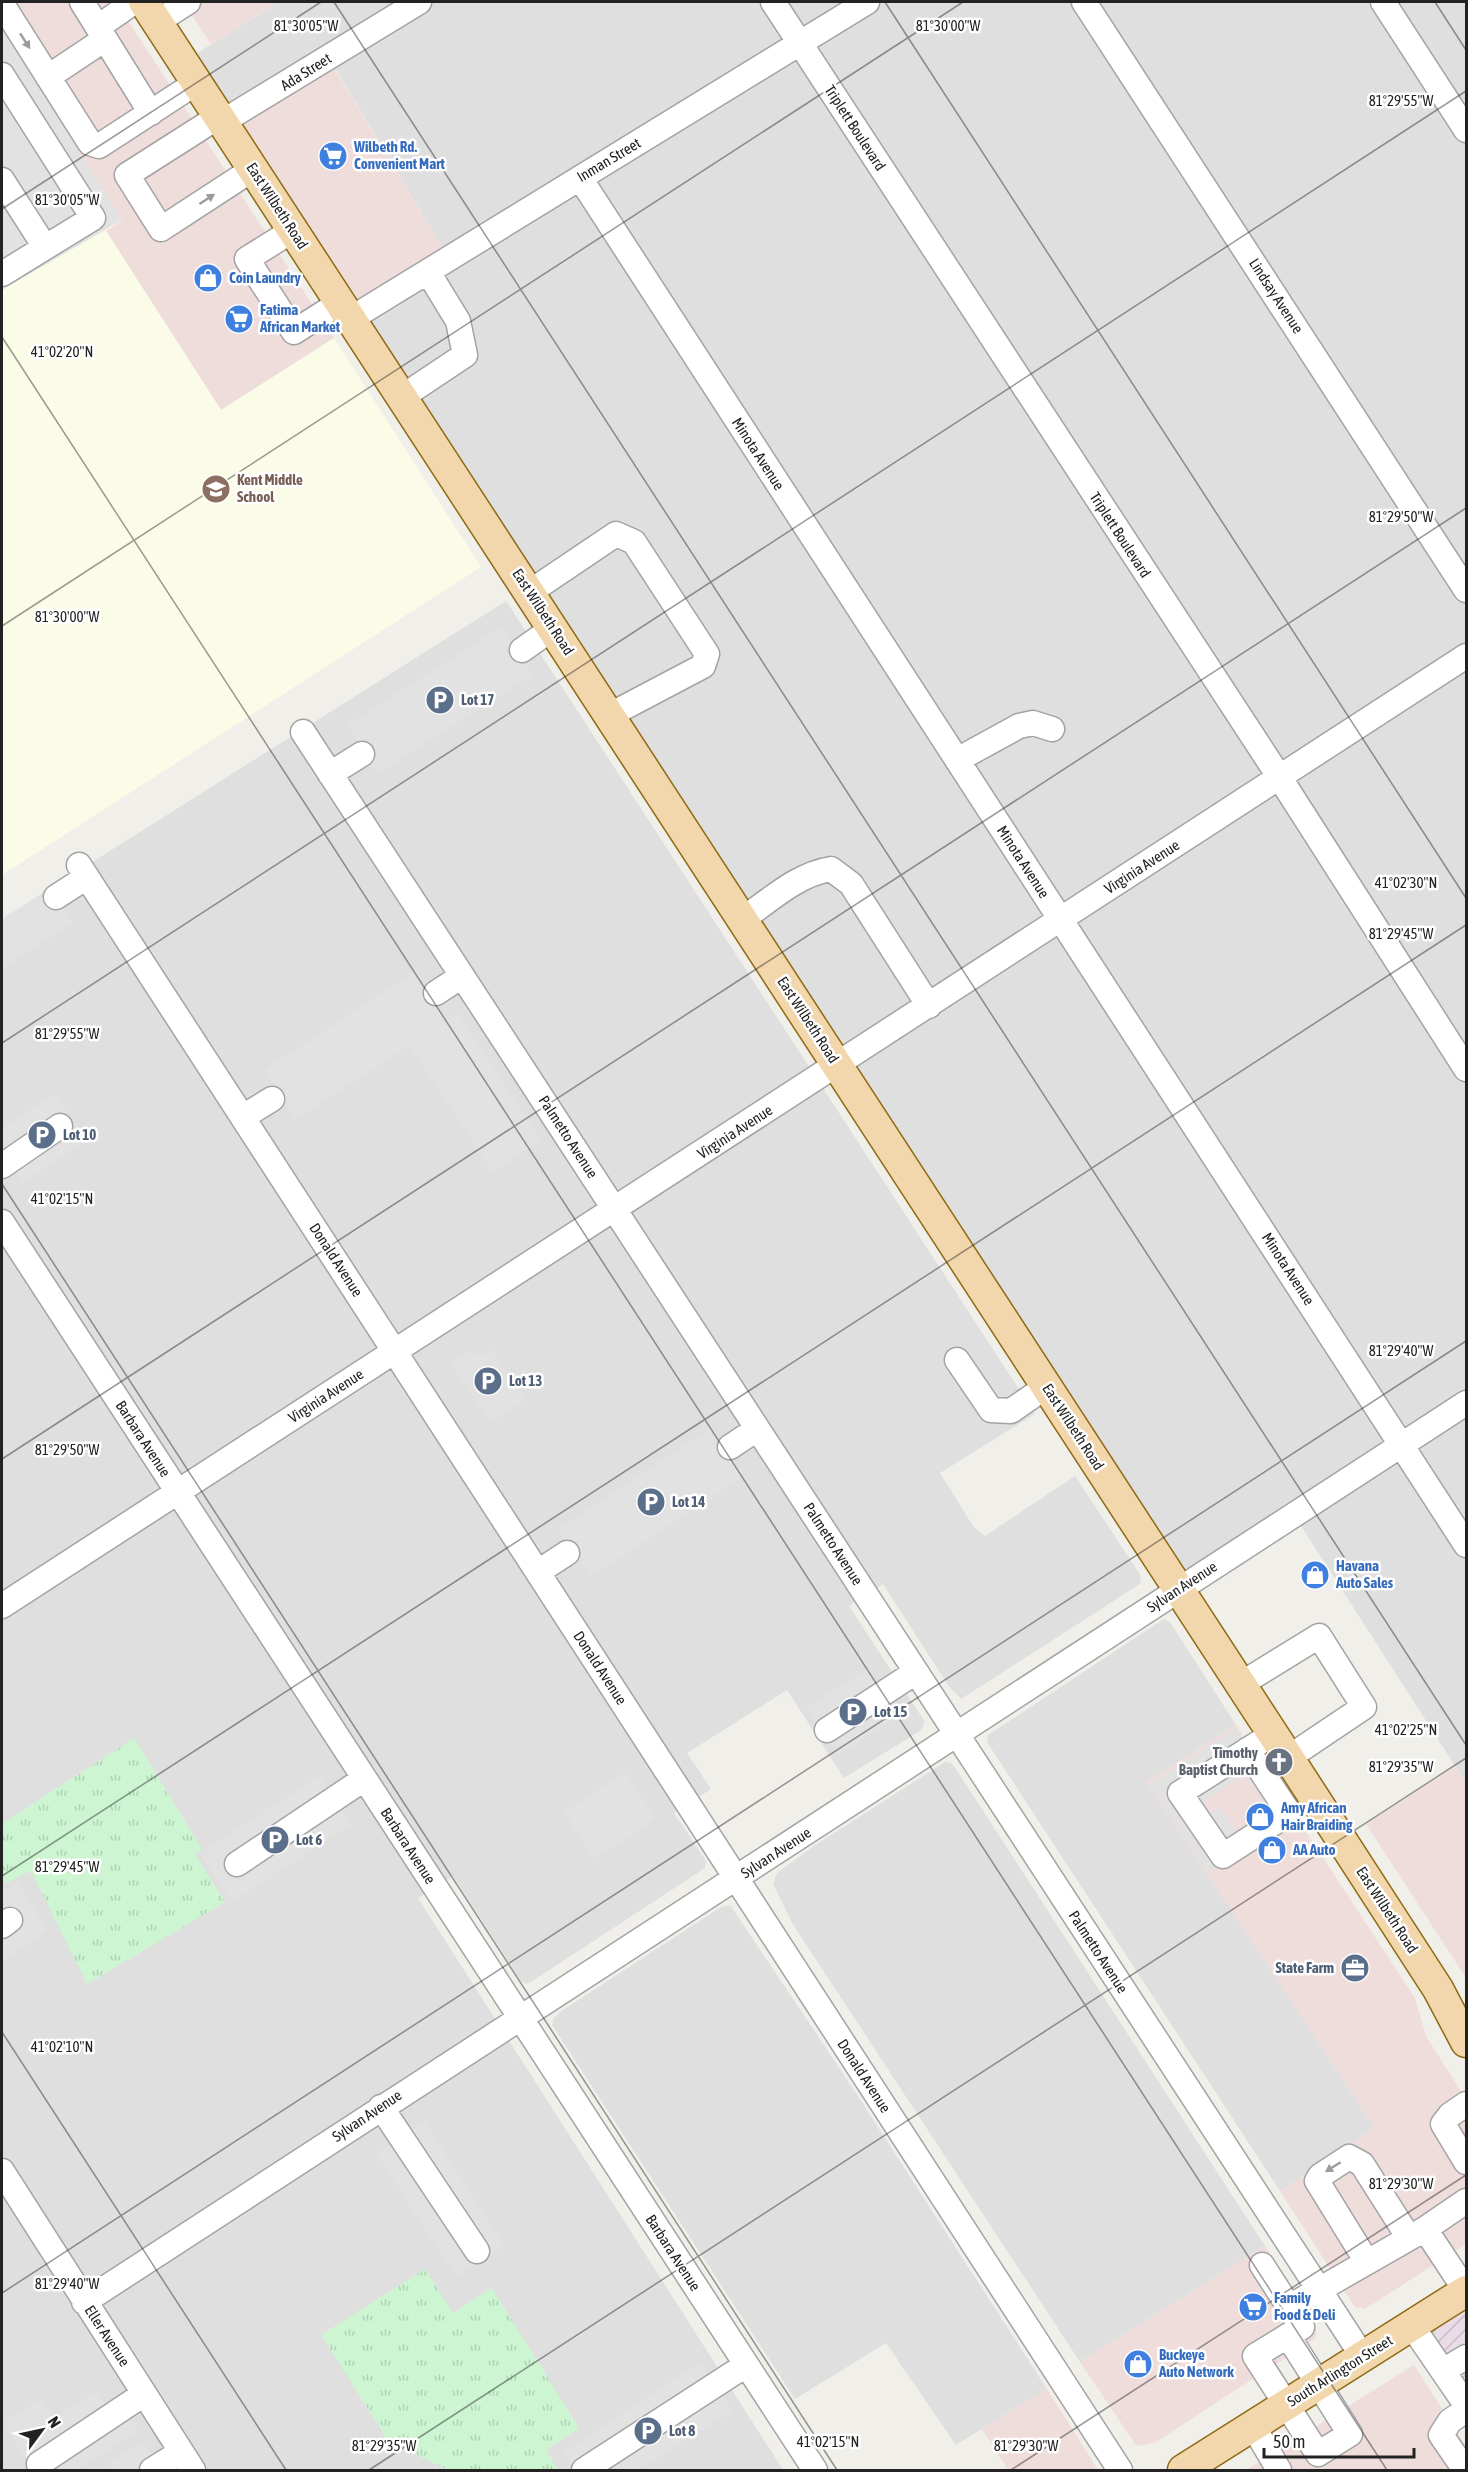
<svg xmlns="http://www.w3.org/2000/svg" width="1468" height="2472" font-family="'Asap Condensed',sans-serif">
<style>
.residential{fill:#e0dfdf}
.commercial{fill:#efdddb}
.industrial{fill:url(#industrial-furrows)}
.education{fill:#fbfce7}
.park{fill:url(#park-tufts)}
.parking{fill:#e2e2e2}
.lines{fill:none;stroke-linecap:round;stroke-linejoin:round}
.minor-casing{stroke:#a3a3a3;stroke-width:27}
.major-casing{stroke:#8e6a11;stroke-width:33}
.minor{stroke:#fff;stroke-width:24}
.major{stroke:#f2d7ad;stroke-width:30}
.oneway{fill:#9c9c9c}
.ticks{fill:none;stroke:#222;stroke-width:1.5;stroke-opacity:0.45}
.labels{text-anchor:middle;stroke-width:5;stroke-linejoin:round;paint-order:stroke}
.street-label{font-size:15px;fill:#222;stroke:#fff}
.shop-label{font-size:15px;font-weight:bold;fill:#366cbe;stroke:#fff;text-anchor:start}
.education-label{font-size:15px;font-weight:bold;fill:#785e54;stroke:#fff;text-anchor:start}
.service-label{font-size:15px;font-weight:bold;fill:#4e5e75;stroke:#fff;text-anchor:start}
.worship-label{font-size:15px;font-weight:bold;fill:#5b616d;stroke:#fff;text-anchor:end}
.ticks-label{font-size:15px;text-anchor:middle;fill:#222;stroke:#fff;stroke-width:5;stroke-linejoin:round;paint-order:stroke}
</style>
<defs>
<pattern id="industrial-furrows" width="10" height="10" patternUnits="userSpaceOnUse" patternTransform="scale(1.5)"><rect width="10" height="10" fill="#e9dce6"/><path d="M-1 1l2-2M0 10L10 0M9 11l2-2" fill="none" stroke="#c8bcc5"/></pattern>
<pattern id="park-tufts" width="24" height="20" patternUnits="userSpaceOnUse" patternTransform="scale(1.5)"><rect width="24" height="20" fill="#cdf5d2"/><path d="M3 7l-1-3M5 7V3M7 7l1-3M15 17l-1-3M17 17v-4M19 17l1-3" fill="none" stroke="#b0d2b4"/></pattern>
</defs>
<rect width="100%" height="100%" fill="#f1efea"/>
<path class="residential" d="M 278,2 L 1466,2 L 1466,1783 L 1294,1515 L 1179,1590 L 352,318 L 449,259 L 329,58 L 222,122 L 183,62 Z
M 506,601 L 1035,1414 L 940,1473 L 973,1526 L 985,1536 L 1075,1476 L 1141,1576 L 1140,1584 L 961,1699 L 948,1685 L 883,1584 L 849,1606 L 925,1722 L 920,1731 L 844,1778 L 787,1690 L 687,1753 L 711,1789 L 674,1813 L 706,1861 L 705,1868 L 531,1982 L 526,1984 L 521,1981 L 453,1876 L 418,1898 L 783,2470 L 2,2470 L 2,919 Z
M 1164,1619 L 1170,1622 L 1236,1725 L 1147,1782 L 1375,2128 L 1280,2191 L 987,1742 L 988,1735 Z
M 945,1762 L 951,1763 L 956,1769 L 1265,2246 L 1080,2362 L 792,1923 L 773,1884 L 777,1873 L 814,1846 Z
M 730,1905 L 852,2087 L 1047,2389 L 956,2445 L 886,2343 L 795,2399 L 552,2025 L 553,2019 L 560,2012 L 721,1907 Z"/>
<path class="commercial" d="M 2,2 L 116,2 L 334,338 L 221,410 L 106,231 L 122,220 L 2,32 Z
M 183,2 L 278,2 L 211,44 Z
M 328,58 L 449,259 L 352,318 L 222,122 Z
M 1236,1725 L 1415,1998 L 1426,2036 L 1466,2099 L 1466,2244 L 1365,2309 L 1355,2307 L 1352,2303 L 1280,2191 L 1375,2128 L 1147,1782 Z
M 1455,1767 L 1466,1783 L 1466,1978 L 1366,1824 Z
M 1265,2246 L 1316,2324 L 1316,2338 L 1156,2442 L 1141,2446 L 1135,2444 L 1080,2362 Z
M 1414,2365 L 1466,2446 L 1466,2470 L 1246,2470 Z
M 1047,2389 L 1098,2470 L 1008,2470 L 982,2429 Z"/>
<path class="industrial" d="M 1466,2291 L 1466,2404 L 1412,2326 Z"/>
<path class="education" d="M 2,32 L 122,220 L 106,231 L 221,410 L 334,338 L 481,567 L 2,875 Z"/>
<path class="park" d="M 134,1738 L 202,1849 L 195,1854 L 225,1902 L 87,1984 L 31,1871 L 5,1883 L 2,1877 L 2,1824 Z
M 425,2269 L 453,2313 L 492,2288 L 579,2428 L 546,2450 L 558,2470 L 449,2470 L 389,2442 L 321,2335 Z"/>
<path class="parking" d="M 2,29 L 122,220 L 2,290 Z
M 502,627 L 532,675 L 378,773 L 348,725 Z
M 50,888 L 73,922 L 2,969 L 2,920 Z
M 416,971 L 447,1020 L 458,1013 L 541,1141 L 493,1172 L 410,1045 L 296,1119 L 264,1070 Z
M 56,1094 L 86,1141 L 23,1182 L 2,1148 L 2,1128 Z
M 491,1349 L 525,1400 L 490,1423 L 451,1363 L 470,1352 L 482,1355 Z
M 712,1428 L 744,1476 L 590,1577 L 559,1529 Z
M 869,1668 L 899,1716 L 838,1755 L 807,1708 Z
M 1236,1728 L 1294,1816 L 1279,1826 L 1245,1774 L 1203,1801 L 1210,1813 L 1220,1807 L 1246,1847 L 1208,1872 L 1150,1784 Z
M 625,1772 L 656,1819 L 595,1859 L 564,1812 Z
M 319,1776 L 350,1825 L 232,1902 L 200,1854 Z
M 17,1882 L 48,1931 L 2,1961 L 2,1892 Z
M 425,2122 L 504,2246 L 456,2276 L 376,2153 Z
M 700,2363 L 732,2411 L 639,2470 L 576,2470 L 564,2452 Z
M 96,2391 L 105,2404 L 115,2398 L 137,2431 L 76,2470 L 34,2470 L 3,2423 L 41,2399 L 54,2418 Z
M 143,2442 L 161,2470 L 113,2470 L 109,2463 Z"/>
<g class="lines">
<g class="minor-casing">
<path id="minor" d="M 82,2 L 151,113
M 773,2 L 1280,778 L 1466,1069
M 1084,2 L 1466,590
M 1383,2 L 1466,130
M 2,4 L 90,143 L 99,146 L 196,83
M 157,22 L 188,2
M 98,27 L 134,2
M 2,75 L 93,218 L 2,274
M 48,77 L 105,39
M 218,117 L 127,175 L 161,229 L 253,169
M 222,122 L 419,2
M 580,178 L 1466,1545
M 2,180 L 45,247
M 293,230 L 247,259 L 294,332 L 341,302
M 352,318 L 867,2
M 402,397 L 465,355 L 458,321 L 428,272
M 530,592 L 616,534 L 634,542 L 707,654 L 703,666 L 610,715
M 522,650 L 553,628
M 303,732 L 1363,2357
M 957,760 L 1019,726 L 1033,723 L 1052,729
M 330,774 L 362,754
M 79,865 L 1120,2470
M 56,897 L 87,877
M 743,919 C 770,900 798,874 831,869 L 851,884 L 929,1006
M 436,993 L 462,976
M 243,1117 L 272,1099
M 2,1166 L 60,1126
M 2,1222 L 815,2470
M 957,1360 L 991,1410 L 1011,1411 L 1047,1386
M 730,1447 L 757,1429
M 538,1572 L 567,1553
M 2,1606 L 1466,656
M 1241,1684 L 1319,1636 L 1364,1707 L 1288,1758
M 827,1730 L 916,1672
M 1247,1750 L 1289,1813 L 1223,1856 L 1180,1793 L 1273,1734
M 237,1864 L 364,1779
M 2,1926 L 10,1920
M 1466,2104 L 1450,2115 L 1443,2124 L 1466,2162
M 381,2107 L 477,2251
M 2,2171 L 193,2470
M 1425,2229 L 1466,2291
M 1367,2262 L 1317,2181 L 1320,2176 L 1349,2157 L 1362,2164 L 1409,2238
M 1262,2265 L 1289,2307
M 84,2302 L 1466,1403
M 1412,2326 L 1466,2405
M 1288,2336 L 1350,2434 L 1318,2454 L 1255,2356 L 1302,2327 L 1289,2307 L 1425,2229 L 1466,2201
M 1444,2370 L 1466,2357
M 1253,2426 L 1279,2470
M 39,2464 L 144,2394
M 152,2470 L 181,2452
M 584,2470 L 746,2365
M 1465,2470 L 1441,2435 L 1450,2421 L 1466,2410"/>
</g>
<g class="major-casing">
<path id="major" d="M 144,2 L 1273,1734 L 1438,1989 L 1466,2042
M 1183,2470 L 1466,2291"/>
</g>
<use href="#minor" class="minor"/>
<use href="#major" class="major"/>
</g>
<defs><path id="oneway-solid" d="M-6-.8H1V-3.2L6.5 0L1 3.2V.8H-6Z" transform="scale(1.5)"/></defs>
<g class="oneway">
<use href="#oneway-solid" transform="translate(25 41) rotate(57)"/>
<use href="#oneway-solid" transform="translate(207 199) rotate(-33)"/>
<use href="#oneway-solid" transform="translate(1333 2167) rotate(148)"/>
</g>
<path class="ticks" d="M 334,2 L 1466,1745M 885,2 L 1466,898M 1435,2 L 1466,50M 2,209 L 321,2M 2,337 L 1387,2470M 2,626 L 963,2M 2,1043 L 1466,91M 2,1184 L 837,2470M 2,1459 L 1466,508M 2,1876 L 1466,925M 2,2032 L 286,2470M 2,2293 L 1466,1341M 369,2470 L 1466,1758M 1011,2470 L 1466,2175"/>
<defs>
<g id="supermarket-disc" transform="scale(1.5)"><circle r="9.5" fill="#3f7fe0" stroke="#fff"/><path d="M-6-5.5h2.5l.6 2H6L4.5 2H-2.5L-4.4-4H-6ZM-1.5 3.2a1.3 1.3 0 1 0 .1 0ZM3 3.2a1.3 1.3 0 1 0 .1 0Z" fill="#fff"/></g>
<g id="shop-disc" transform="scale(1.5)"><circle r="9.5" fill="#3f7fe0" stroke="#fff"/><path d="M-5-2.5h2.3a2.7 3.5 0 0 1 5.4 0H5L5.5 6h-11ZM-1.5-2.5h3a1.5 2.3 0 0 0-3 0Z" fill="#fff"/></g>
<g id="school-disc" transform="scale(1.5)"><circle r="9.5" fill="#8d6e63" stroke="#fff"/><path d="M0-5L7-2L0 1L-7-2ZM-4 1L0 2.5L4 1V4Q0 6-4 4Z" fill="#fff"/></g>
<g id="parking-disc" transform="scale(1.5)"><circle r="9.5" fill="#5c6f8a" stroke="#fff"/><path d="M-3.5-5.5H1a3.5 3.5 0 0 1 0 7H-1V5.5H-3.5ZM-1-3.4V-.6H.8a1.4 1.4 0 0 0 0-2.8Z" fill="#fff"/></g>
<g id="church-disc" transform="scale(1.5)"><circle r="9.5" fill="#6b7280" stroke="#fff"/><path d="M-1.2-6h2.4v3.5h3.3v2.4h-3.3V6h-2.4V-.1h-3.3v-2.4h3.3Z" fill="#fff"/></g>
<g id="office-disc" transform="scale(1.5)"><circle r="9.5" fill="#5c6f8a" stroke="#fff"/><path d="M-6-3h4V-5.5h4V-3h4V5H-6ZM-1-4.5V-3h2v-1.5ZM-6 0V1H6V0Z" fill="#fff"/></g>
</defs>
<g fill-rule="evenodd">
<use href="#supermarket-disc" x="333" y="156"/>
<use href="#shop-disc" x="208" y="278"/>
<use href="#supermarket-disc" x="239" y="319"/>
<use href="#school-disc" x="216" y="489"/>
<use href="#parking-disc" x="440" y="700"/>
<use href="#parking-disc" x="42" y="1135"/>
<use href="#parking-disc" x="488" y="1381"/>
<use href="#parking-disc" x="651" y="1502"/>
<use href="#shop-disc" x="1315" y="1575"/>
<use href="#parking-disc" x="853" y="1712"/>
<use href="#church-disc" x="1279" y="1762"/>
<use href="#shop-disc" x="1260" y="1817"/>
<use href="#parking-disc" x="275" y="1840"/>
<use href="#shop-disc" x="1272" y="1850"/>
<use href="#office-disc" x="1355" y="1968"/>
<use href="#supermarket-disc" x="1253" y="2307"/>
<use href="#shop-disc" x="1138" y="2364"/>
<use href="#parking-disc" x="648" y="2431"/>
</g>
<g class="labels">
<g class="street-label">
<text transform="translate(306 72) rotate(-32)" y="5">Ada Street</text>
<text transform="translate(855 128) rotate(57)" y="5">Triplett Boulevard</text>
<text transform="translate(609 160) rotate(-31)" y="5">Inman Street</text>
<text transform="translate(277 206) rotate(57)" y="5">East Wilbeth Road</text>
<text transform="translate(1276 296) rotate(57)" y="5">Lindsay Avenue</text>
<text transform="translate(758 454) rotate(57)" y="5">Minota Avenue</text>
<text transform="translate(1120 535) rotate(57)" y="5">Triplett Boulevard</text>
<text transform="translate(543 612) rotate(57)" y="5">East Wilbeth Road</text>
<text transform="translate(1023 862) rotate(57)" y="5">Minota Avenue</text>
<text transform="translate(1142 867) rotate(-33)" y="5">Virginia Avenue</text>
<text transform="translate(808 1020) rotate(57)" y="5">East Wilbeth Road</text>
<text transform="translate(735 1132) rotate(-33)" y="5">Virginia Avenue</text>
<text transform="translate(568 1137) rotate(57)" y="5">Palmetto Avenue</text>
<text transform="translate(336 1260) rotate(57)" y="5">Donald Avenue</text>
<text transform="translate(1288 1269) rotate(57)" y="5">Minota Avenue</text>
<text transform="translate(326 1396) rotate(-33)" y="5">Virginia Avenue</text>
<text transform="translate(1073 1427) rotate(57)" y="5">East Wilbeth Road</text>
<text transform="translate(143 1439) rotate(57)" y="5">Barbara Avenue</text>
<text transform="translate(833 1544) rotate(57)" y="5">Palmetto Avenue</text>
<text transform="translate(1182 1587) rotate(-33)" y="5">Sylvan Avenue</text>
<text transform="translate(600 1668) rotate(57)" y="5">Donald Avenue</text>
<text transform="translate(408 1846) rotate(57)" y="5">Barbara Avenue</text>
<text transform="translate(776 1853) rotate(-33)" y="5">Sylvan Avenue</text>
<text transform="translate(1387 1910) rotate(57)" y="5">East Wilbeth Road</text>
<text transform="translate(1098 1952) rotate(57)" y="5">Palmetto Avenue</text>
<text transform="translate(864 2076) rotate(57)" y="5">Donald Avenue</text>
<text transform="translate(367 2116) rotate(-34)" y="5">Sylvan Avenue</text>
<text transform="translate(673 2253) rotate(57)" y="5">Barbara Avenue</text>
<text transform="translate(107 2336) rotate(57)" y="5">Eller Avenue</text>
<text transform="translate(1340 2371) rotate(-32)" y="5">South Arlington Street</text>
</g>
<g class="shop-label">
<text x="354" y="152">Wilbeth Rd.<tspan x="354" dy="17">Convenient Mart</tspan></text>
<text x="229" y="283">Coin Laundry</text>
<text x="260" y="315">Fatima<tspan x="260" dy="17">African Market</tspan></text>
<text x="1336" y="1571">Havana<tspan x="1336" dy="17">Auto Sales</tspan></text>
<text x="1281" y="1813">Amy African<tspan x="1281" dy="17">Hair Braiding</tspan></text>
<text x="1293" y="1855">AA Auto</text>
<text x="1274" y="2303">Family<tspan x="1274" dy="17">Food &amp; Deli</tspan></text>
<text x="1159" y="2360">Buckeye<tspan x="1159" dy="17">Auto Network</tspan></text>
</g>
<g class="education-label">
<text x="237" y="485">Kent Middle<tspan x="237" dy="17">School</tspan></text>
</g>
<g class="service-label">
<text x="461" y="705">Lot 17</text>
<text x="63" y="1140">Lot 10</text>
<text x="509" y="1386">Lot 13</text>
<text x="672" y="1507">Lot 14</text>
<text x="874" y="1717">Lot 15</text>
<text x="296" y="1845">Lot 6</text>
<text x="1334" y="1973" text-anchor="end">State Farm</text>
<text x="669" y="2436">Lot 8</text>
</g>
<g class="worship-label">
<text x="1258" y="1758">Timothy<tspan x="1258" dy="17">Baptist Church</tspan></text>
</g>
</g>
<g class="ticks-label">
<text x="306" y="31">81°30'05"W</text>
<text x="948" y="31">81°30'00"W</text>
<text x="1401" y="106">81°29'55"W</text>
<text x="67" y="205">81°30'05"W</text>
<text x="62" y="357">41°02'20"N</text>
<text x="1401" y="522">81°29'50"W</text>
<text x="67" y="622">81°30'00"W</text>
<text x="1406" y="888">41°02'30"N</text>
<text x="1401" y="939">81°29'45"W</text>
<text x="67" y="1039">81°29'55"W</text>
<text x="62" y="1204">41°02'15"N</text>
<text x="1401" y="1356">81°29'40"W</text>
<text x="67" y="1455">81°29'50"W</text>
<text x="1406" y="1735">41°02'25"N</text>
<text x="1401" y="1772">81°29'35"W</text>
<text x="67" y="1872">81°29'45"W</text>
<text x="62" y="2052">41°02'10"N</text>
<text x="1401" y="2189">81°29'30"W</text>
<text x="67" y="2289">81°29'40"W</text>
<text x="828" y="2447">41°02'15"N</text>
<text x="384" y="2451">81°29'35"W</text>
<text x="1026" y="2451">81°29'30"W</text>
</g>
<rect width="1468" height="2472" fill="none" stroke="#222222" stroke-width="6"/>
<g transform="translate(42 2430) rotate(57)" stroke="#ffffff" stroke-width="4.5" paint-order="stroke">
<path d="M0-4.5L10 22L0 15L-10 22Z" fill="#222222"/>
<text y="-9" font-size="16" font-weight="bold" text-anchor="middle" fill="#222222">N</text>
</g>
<path d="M1264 2448v9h150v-9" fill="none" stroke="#222222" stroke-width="3"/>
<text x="1273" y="2448" font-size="18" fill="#222222" stroke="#ffffff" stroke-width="4.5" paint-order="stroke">50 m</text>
</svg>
